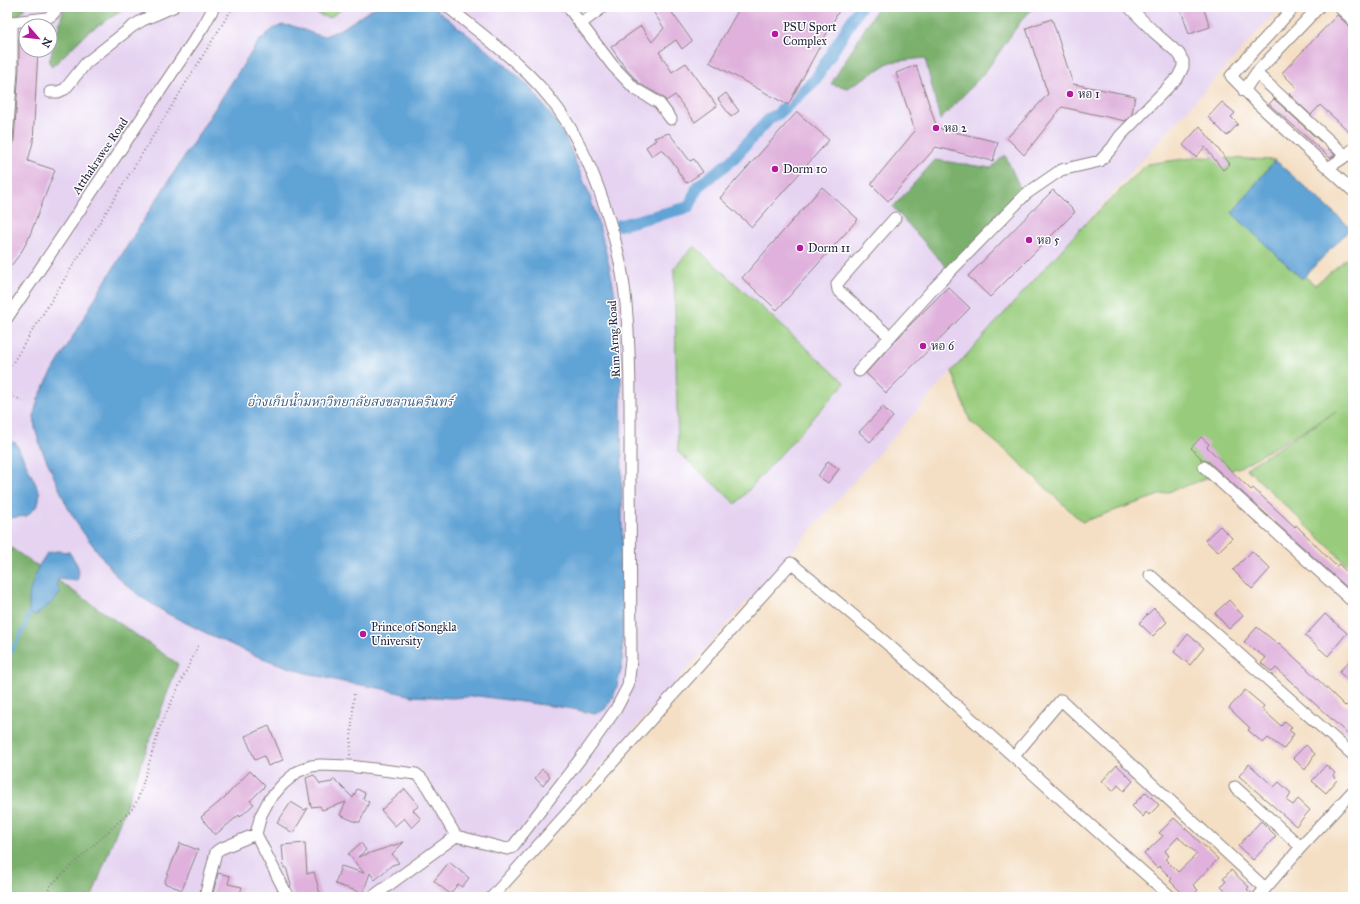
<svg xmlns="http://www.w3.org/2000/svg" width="1360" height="904" font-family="'IM FELL Great Primer','Noto Serif Thai',serif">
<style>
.built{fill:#e5d3f1;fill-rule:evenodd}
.green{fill:#98cc7c;stroke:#5d775c}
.forest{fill:#7ab06c;stroke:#4e6954}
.water{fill:#61a3d5;stroke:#426288}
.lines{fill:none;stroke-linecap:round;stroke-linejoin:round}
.stream{stroke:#61a3d5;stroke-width:3.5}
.canal{stroke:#61a3d5;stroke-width:12}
.building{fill:#dfb1dc;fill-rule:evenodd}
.minor-casing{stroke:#8b8080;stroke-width:13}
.path{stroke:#8b8080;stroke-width:2;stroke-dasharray:1 3;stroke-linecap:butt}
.minor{stroke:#fff;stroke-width:11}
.poi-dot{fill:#b5179e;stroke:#fff;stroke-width:1.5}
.labels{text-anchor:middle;stroke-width:3;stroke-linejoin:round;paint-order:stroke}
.poi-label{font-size:12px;fill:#22223b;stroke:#fff;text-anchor:start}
.street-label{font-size:12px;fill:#22223b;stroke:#fff}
.water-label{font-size:13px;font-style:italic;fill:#3e5c80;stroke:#fff}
</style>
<rect width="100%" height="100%" fill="#fff"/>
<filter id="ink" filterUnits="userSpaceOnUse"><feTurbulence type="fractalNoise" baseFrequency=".025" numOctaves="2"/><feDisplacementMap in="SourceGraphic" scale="8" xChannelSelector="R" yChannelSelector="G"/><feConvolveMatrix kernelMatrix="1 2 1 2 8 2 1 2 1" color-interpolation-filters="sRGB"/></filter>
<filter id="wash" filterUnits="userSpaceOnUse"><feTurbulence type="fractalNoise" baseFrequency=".012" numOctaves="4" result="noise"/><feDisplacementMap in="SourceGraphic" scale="16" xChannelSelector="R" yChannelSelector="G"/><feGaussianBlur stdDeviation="0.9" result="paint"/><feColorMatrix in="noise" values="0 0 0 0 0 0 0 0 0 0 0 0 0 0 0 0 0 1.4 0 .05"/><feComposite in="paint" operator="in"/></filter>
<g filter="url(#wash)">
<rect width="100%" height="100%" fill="#f4dfc4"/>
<path class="built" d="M 7,7 L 1280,7 L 952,371 L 485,897 L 7,897 ZM 26,26 L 50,26 L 50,50 L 26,50 Z"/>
<path class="green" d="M 291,7 L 345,7 L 329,18 L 315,13 L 303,14 Z
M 1199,157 L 1275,160 L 1232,213 L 1315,285 L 1353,253 L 1353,570 L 1246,468 L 1336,412 L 1240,467 L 1082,522 L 1009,453 L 970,421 L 952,371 L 1082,227 L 1147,164 Z
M 694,246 L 845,383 L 736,504 L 678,452 L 674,268 Z"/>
<path class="forest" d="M 7,7 L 25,7 L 7,36 Z
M 64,7 L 128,7 L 88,32 L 52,67 L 49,62 Z
M 878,7 L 1034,7 L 1021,21 L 986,71 L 940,120 L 925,58 L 890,62 L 848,88 L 831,84 Z
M 1005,155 L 1022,192 L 948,269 L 893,207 L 935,160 L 991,168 Z
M 7,545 L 178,664 L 92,897 L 7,897 Z"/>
<path class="water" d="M 375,7 L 433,7 L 502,62 L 530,87 L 556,122 L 567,141 L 589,194 L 601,232 L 610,269 L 617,305 L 621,380 L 623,610 L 622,665 L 618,683 L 614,695 L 605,709 L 600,712 L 595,714 L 573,709 L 478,696 L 452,698 L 412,696 L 379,688 L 343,682 L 306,673 L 279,664 L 254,655 L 206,633 L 168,614 L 141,597 L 118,578 L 82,531 L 68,508 L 41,448 L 35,429 L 34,414 L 38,399 L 47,381 L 98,293 L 139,227 L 237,74 L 259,41 L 273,29 L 282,25 L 293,26 L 320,36 L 325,36 L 343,28 Z
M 1275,160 L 1351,228 L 1302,279 L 1232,213 Z
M 7,441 L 16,443 L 40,493 L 38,505 L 27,516 L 9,518 L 7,517 Z
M 57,551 L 69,552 C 76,563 82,568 77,581 L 58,579 L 57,586 L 61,593 L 48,606 L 35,616 L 29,613 L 29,594 L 38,567 L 47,553 Z"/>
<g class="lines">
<path class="stream" d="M 7,660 L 25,626 L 29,613"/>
<path class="canal" d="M 620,225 L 689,207 L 698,186 L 731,161 L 770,118 L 778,114 L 815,80 L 860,7"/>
</g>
<g id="blocks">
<path class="building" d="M 650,7 L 668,7 L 692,41 L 682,49 L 676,40 L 659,52 L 672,72 L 686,63 L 717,106 L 695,122 L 675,95 L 666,101 L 663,97 L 639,83 L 626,69 L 611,47 L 641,26 L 652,42 L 664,28 Z
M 740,7 L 841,7 L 788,105 L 709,62 Z
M 1180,7 L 1203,7 L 1210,27 L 1189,34 Z
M 1337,15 L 1348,25 L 1353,27 L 1353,135 L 1320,105 L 1311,115 L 1289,94 L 1296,87 L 1282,73 Z
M 1052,19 L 1073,84 L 1135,96 L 1132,114 L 1125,121 L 1062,107 L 1024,155 L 1007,138 L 1048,94 L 1026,28 Z
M 19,36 L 26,36 L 26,50 L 38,50 L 33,142 L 28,161 L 55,170 L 28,240 L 20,254 L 7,271 L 7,158 L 14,140 L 19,70 Z
M 916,65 L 937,128 L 998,142 L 993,161 L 936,147 L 888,201 L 871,184 L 915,131 L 896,73 Z
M 726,93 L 739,111 L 731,117 L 718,99 Z
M 1274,99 L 1335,155 L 1330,158 L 1269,104 Z
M 1222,102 L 1235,113 L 1231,117 L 1238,124 L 1227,136 L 1208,117 Z
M 797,112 L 829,140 L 752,227 L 720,198 Z
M 1200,126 L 1230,164 L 1223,170 L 1205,147 L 1196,157 L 1183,145 Z
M 669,133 L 690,161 L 694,159 L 703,172 L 686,183 L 677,170 L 678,169 L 662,149 L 652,156 L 646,147 L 656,140 L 654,138 Z
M 822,187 L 858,219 L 777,310 L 742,278 Z
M 1053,190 L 1075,212 L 990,297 L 968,276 Z
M 948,287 L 970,308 L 886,393 L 866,373 L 909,326 Z
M 883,407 L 893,417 L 870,442 L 859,432 Z
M 1201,437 L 1209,444 L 1207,447 L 1251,490 L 1253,488 L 1295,527 L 1296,525 L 1336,566 L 1339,564 L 1353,579 L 1353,593 L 1209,462 L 1200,459 L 1201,458 L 1191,448 Z
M 828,461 L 839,469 L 828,483 L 818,476 Z
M 1220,526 L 1232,538 L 1218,552 L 1205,540 Z
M 1252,551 L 1270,569 L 1252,589 L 1233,570 Z
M 1229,600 L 1243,616 L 1229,629 L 1215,613 Z
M 1154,608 L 1167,622 L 1153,636 L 1139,623 Z
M 1325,614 L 1347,633 L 1328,656 L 1305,636 Z
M 1257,627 L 1278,644 L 1279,643 L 1304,666 L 1345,706 L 1346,705 L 1353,711 L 1353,739 L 1276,668 L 1272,672 L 1261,663 L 1266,658 L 1244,642 Z
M 1188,634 L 1204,648 L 1190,665 L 1174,652 Z
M 1353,657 L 1353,685 L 1339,672 Z
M 1245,690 L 1264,706 L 1262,709 L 1281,726 L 1285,721 L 1292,727 L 1289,730 L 1294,734 L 1284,749 L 1268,738 L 1263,743 L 1248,730 L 1250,728 L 1229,708 Z
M 269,726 L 283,760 L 268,766 L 264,756 L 255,760 L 245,736 Z
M 1306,745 L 1315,754 L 1305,770 L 1293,758 Z
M 1249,764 L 1274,787 L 1279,782 L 1291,793 L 1287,801 L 1293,805 L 1298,799 L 1310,810 L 1296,826 L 1239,776 Z
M 1117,765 L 1133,781 L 1124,791 L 1118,785 L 1113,791 L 1102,781 Z
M 1326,765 L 1335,773 L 1333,776 L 1337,780 L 1326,793 L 1312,781 Z
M 542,769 L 550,776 L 543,786 L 535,778 Z
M 250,771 L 265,786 L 250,801 L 254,804 L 240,817 L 239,815 L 215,835 L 201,817 L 223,799 Z
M 314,775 L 320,784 L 332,782 L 334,779 L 353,798 L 357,789 L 365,793 L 363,799 L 369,802 L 360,822 L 356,822 L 340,815 L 346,802 L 322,810 L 320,806 L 311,807 L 306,778 Z
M 405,789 L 419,806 L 413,810 L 421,819 L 412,828 L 404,818 L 395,826 L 381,810 Z
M 1146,792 L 1159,805 L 1149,815 L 1146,812 L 1143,817 L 1132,806 Z
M 291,802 L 304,810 L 308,808 L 293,833 L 277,823 Z
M 1174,818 L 1218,859 L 1193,885 L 1198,890 L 1191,897 L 1186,897 L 1170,881 L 1172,879 L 1159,866 L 1157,868 L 1144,854 L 1163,836 L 1159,833 ZM 1178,837 L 1197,854 L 1178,872 L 1165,859 L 1169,856 L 1165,851 Z
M 1261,821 L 1276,836 L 1253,860 L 1238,846 Z
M 404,842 L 392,854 L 399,863 L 392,865 L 375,880 L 370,873 L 363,893 L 335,884 L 341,866 L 364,873 L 348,854 L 361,843 L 366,850 L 358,857 Z
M 180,843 L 198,850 L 182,890 L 164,883 Z
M 305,843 L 307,874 L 314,872 L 321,897 L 295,897 L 290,886 L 291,885 L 286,867 L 284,868 L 282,845 Z
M 449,862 L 469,878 L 462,887 L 458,884 L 450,894 L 434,881 Z
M 1231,870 L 1249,887 L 1247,889 L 1252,894 L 1251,897 L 1232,897 L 1221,887 L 1226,881 L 1223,879 Z
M 218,873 L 230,876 L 228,884 L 242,887 L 239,897 L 228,897 L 213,893 Z"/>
</g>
</g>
<g filter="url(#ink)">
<use href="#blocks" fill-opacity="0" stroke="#8b8080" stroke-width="1"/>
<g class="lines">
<g class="minor-casing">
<path id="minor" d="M 568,7 L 613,66 L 635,89 L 659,103 L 671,119
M 1294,7 L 1231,76 L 1258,104 L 1353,191
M 1339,7 L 1353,20
M 580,24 L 603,7
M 1256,73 L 1346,156
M 1244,91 L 1256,73 L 1319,7
M 50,92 L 58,92 L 65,89 L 86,63 L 133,26 L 143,20 L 173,7
M 7,140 L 12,70 L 12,22 L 47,18 L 52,15 L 59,7
M 1328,168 L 1346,156 L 1353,149
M 7,318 L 203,27 L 214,7
M 890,337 L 838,290 L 837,284 L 841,279 L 895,218
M 859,371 L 934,288 L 1026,194 L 1061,170 L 1100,161 L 1112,148 L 1120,136 L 1178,77 L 1183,67 L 1183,61 L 1179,54 L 1154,32 L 1129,7
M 1204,467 L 1353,602
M 1150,575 L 1353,755
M 1014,756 L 1061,700 L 1265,888
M 1235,787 L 1301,847
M 375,895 L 456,836
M 205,897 L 216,852 L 220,849 L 256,834
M 288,897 L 256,834 L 261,815 L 269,800 L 283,784 L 297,772 L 311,766 L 320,765 L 349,766 L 416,774 L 421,778 L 425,783 L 456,836 L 507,849 L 511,848 L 514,845 L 587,750 L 616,709 L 628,686 L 631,660 C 631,595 630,531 630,466 C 630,412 631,358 626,304 C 621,243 594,160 558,109 C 528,67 487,39 448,7
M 492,897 L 791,563 L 891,647 L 1171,897
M 1258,897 L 1301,847 L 1353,791"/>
</g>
<path class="path" d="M 7,372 L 233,7
M 7,393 L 25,402
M 350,755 L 354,692
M 45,897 L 51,885 L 126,815 L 132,809 L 138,799 L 161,724 L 198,646"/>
<use href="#minor" class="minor"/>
</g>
</g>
<g class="poi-dot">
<circle cx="775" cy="34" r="4"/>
<circle cx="1070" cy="94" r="4"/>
<circle cx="936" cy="128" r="4"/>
<circle cx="775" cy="169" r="4"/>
<circle cx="1029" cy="240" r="4"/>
<circle cx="800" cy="248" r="4"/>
<circle cx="923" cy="346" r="4"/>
<circle cx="363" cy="634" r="4"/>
</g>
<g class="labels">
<g class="poi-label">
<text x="783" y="31">PSU Sport<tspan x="783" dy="14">Complex</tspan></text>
<text x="1078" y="98">หอ 1</text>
<text x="944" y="132">หอ 2</text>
<text x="783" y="173">Dorm 10</text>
<text x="1037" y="244">หอ 5</text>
<text x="808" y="252">Dorm 11</text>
<text x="931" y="350">หอ 6</text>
<text x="371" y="631">Prince of Songkla<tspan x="371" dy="14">University</tspan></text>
</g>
<g class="street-label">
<text transform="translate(100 156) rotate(-56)" y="4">Atthakrawee Road</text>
<text transform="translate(614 339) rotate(-93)" y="4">Rim Arng Road</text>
</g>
<g class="water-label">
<text x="350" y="406">อ่างเก็บน้ำมหาวิทยาลัยสงขลานครินทร์</text>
</g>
</g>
<rect width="1360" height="904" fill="none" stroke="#fff" stroke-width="24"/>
<g transform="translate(38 38) rotate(118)"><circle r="19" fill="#ffffff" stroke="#a7a7b1"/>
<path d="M0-3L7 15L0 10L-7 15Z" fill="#b5179e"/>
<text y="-6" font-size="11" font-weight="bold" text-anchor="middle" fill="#22223b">N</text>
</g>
</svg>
